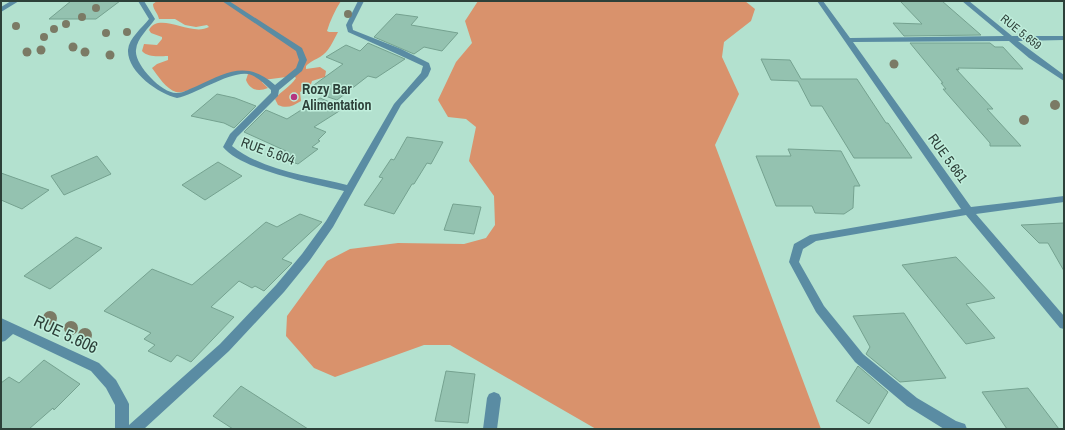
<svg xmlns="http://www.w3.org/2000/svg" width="1065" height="430" font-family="'Archivo Narrow',sans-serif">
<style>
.green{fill:#d9926c}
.building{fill:#94c2b0;stroke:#75a290}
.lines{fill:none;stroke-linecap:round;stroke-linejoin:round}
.minor{fill:#5a8ca3;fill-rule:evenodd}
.tree{fill:#7b7a65}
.poi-dot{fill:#b53580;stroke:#c0eedc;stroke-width:1.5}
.labels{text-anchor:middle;stroke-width:3;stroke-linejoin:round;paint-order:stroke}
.far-street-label{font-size:12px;fill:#2d4039;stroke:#c0eedc}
.poi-label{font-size:14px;font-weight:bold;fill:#2d4039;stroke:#c0eedc;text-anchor:start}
.street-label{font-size:14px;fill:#2d4039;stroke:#c0eedc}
.near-street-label{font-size:17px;fill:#2d4039;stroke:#c0eedc}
</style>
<rect width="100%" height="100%" fill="#b3e1cf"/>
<path class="green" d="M 157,1 L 341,1 C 335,10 330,21 327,31 L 329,32 L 338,32 C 333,41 329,52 320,57 C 315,60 311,61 306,66 L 306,69 L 320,67 L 326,71 L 325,77 L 312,81 L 310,87 L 300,92 L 301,101 C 293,106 287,109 278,105 L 275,99 C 281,91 290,87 296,78 L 294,76 L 263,80 L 262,82 L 268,88 C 258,92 250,90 246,80 L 248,74 L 239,72 C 228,76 185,95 176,92 C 166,89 158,76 152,68 L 157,64 L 168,60 L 168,56 C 160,56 148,58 142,51 L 144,44 L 157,45 L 162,39 L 162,37 L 151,33 L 149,30 C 159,11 191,37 209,27 L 207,25 L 196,27 L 185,25 L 175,19 L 159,19 C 158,13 153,10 153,4 Z
M 478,1 L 745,1 L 755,9 L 751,21 L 724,42 L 722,57 L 739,94 L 715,145 L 821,429 L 596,429 L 450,345 L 424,345 L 335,377 L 314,368 L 286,336 L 287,316 L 327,261 L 350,249 L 398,243 L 464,244 L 486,238 L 495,225 L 494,196 L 469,161 L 476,127 L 466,119 L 448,117 L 438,100 L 456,62 L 472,43 L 465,21 Z"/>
<path class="building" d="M 71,1 L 120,1 L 96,19 L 49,19 Z
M 900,1 L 942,1 L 981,35 L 904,36 L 893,23 L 922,24 Z
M 396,14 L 418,17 L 411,25 L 458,33 L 442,51 L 424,47 L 414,54 L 374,37 Z
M 368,43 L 405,59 L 376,78 L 368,76 L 337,100 L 307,90 L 343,64 L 326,57 L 346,45 L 360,51 Z
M 910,43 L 990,43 L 995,47 L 1003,47 L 1023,69 L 958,68 L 959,70 L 956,69 L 993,109 L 987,109 L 1021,146 L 990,146 L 990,143 L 943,89 L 946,89 L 941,83 L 943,83 Z
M 761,59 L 790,60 L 801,79 L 857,79 L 886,123 L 888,123 L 912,158 L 854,158 L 822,106 L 811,106 L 798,81 L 771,80 Z
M 217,94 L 235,98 L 256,106 L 234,128 L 224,123 L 191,116 Z
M 320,98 L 344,108 L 314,127 L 326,132 L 318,140 L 320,141 L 312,147 L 318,149 L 298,164 L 277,157 L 286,151 L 244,132 L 266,110 L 287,119 Z
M 407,137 L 443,142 L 431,164 L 427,163 L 414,184 L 412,184 L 394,214 L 364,205 L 383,178 L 379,177 L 391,159 L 394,160 Z
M 788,149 L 841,151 L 860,186 L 854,186 L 853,208 L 844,214 L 815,213 L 812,206 L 776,206 L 756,156 L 791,156 Z
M 97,156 L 111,174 L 64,195 L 51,176 Z
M 218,162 L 242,176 L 205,200 L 182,185 Z
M 1,173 L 49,190 L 22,209 L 1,200 Z
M 453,204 L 481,207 L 474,234 L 444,230 Z
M 300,214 L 322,222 L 282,259 L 292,263 L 264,291 L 255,286 L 252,288 L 239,281 L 211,307 L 234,317 L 191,362 L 177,355 L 171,362 L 148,351 L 155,345 L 144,339 L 151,333 L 104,311 L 152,269 L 192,285 L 266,222 L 277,227 Z
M 1064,223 L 1064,271 L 1048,243 L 1039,243 L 1021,225 Z
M 76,237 L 102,248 L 50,289 L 24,276 Z
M 956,257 L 995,298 L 966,304 L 995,338 L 966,344 L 902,265 Z
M 904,313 L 946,378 L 900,382 L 866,354 L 870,347 L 853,316 Z
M 44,360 L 80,384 L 54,410 L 53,408 L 29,429 L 1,429 L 1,383 L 9,377 L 19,383 Z
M 858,366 L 888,392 L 869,424 L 836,401 Z
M 446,371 L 475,374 L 468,423 L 435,421 Z
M 241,386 L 308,429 L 233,429 L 213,416 Z
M 1028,388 L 1059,429 L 1007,429 L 982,392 Z"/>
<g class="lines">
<path class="minor" d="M 11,1 L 19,1 L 1,12 L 1,7 Z
M 138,1 L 144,1 L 155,19 C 149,28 137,38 136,50 C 134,64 162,94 177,93 C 184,93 191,88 197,86 C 227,72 247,60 275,85 L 296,68 L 299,60 L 296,51 L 222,1 L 229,1 L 302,48 L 307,60 L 302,71 L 279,90 L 278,96 L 237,137 L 232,146 C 263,171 310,176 347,185 L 394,104 L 421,73 L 423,66 L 395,53 L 348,32 L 346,25 L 358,1 L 364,1 L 352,25 L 353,30 L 401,49 L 429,63 L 431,69 L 428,76 L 401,105 L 333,227 L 310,260 L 284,292 L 229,351 L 144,429 L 115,429 L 115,405 L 106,388 L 91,371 L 13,334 L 5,341 L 1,342 L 1,318 L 99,363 L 116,380 L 127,400 L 129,404 L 129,425 L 220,344 L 276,285 L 302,254 L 326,221 L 344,191 C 315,184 241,170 223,147 L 230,134 L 271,93 L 271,90 C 265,84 257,76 248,74 C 230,71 196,94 177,98 C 159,94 127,72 128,50 C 129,38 142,28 149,19 Z
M 817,1 L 823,1 L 850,38 L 1004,36 L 962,1 L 969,1 L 1012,36 L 1064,36 L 1064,40 L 1018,41 L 1064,75 L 1064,81 L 1029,58 L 1009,41 L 853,42 L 971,207 L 1064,196 L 1064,202 L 976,214 L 1064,316 L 1064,329 L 1060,328 L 966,215 L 816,241 L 803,249 L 799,262 L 824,306 L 863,354 L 917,398 L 956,421 L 965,424 L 967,429 L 944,429 L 907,406 L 855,362 L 816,312 L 789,262 L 794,244 L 810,235 L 961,209 Z
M 494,392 L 499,394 L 501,398 L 497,429 L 483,429 L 487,398 L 489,394 Z"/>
</g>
<g class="tree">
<circle cx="96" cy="8" r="4"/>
<circle cx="348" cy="14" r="4"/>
<circle cx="82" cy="17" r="4"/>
<circle cx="66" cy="24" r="4"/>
<circle cx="16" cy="26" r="4"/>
<circle cx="54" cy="29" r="4"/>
<circle cx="127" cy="32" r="4"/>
<circle cx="106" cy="33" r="4"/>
<circle cx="44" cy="37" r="4"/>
<circle cx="73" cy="47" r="4.5"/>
<circle cx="41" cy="50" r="4.5"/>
<circle cx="27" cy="52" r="4.5"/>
<circle cx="85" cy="52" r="4.5"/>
<circle cx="110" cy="55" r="4.5"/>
<circle cx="894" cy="64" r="4.5"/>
<circle cx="1055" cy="105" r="5"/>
<circle cx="1024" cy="120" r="5"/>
<circle cx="50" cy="318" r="7"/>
<circle cx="71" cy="328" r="7"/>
<circle cx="85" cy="335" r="7"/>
</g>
<circle class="poi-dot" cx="294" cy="97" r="4"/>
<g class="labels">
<g class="far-street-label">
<text transform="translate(1021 32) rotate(39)" y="4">RUE 5.659</text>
</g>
<g class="poi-label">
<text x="302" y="94">Rozy Bar<tspan x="302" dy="16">Alimentation</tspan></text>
</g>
<g class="street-label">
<text transform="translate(268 151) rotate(20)" y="5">RUE 5.604</text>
<text transform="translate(948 158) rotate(54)" y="5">RUE 5.661</text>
</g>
<g class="near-street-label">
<text transform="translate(66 334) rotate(25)" y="6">RUE 5.606</text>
</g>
</g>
<rect width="1065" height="430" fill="none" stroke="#2d4039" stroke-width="4"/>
</svg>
